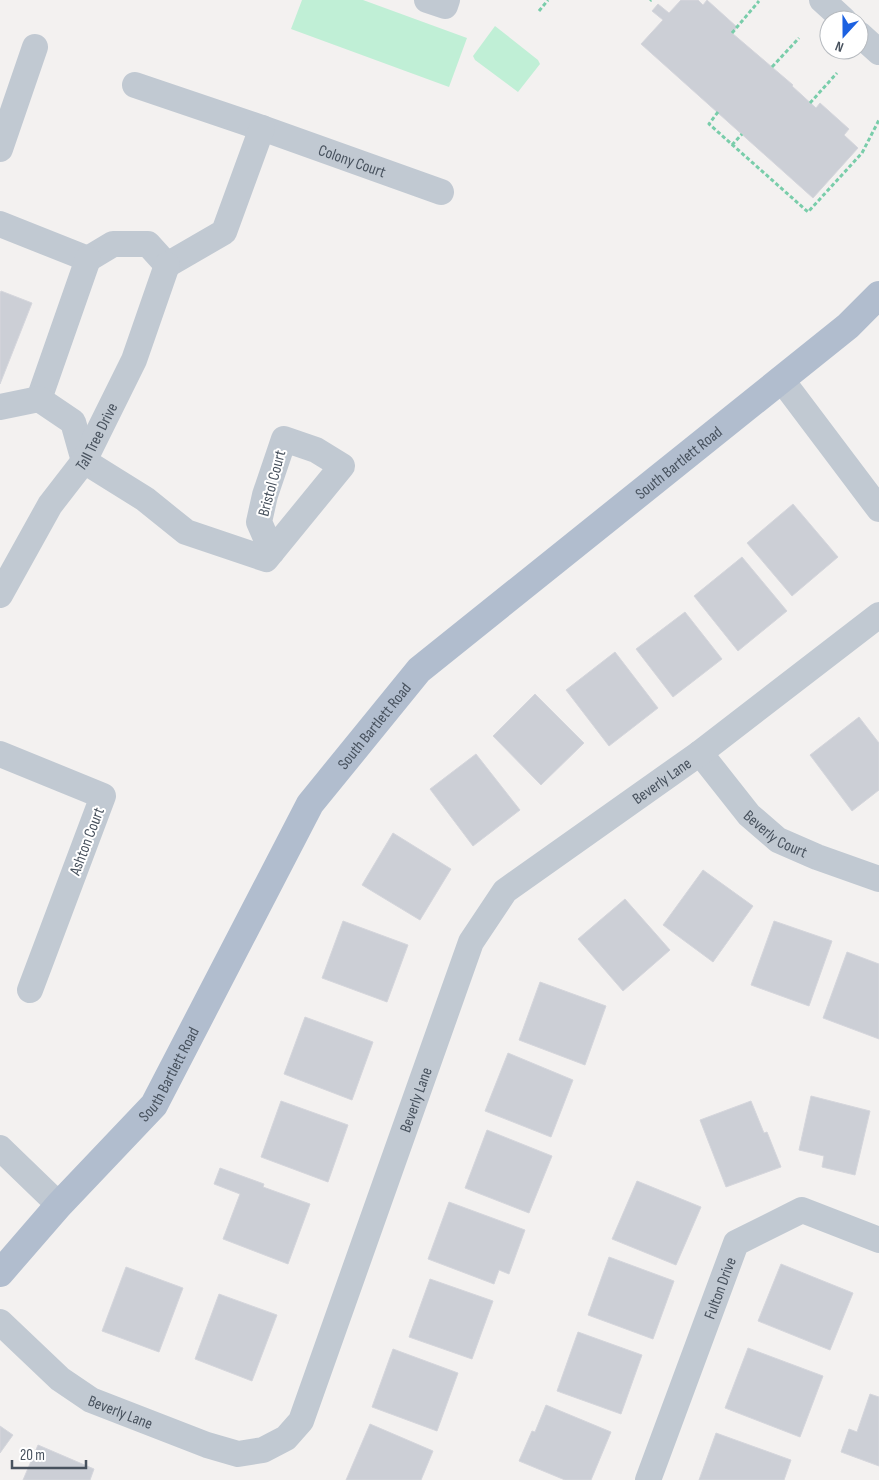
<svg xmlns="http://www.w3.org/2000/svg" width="879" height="1480" font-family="'Sofia Sans Condensed',sans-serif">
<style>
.green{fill:#c0efd6}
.building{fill:#cccfd6;stroke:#d5d6dc}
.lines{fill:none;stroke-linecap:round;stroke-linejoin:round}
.path{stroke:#79cdaa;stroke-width:3;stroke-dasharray:4 2.5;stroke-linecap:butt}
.minor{stroke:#c1c9d2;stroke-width:26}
.major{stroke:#b1bdce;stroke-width:28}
.labels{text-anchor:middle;stroke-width:4;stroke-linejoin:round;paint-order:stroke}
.street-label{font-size:16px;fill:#48525e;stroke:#fff}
</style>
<rect width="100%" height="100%" fill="#f3f1f0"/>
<path class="green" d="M 302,0 L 363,0 L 467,38 L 449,87 L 291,29 Z
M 495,26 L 538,60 L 540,64 L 518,92 L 475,60 L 473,56 Z"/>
<path class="building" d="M 681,0 L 698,0 L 703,5 L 707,0 L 737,27 L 732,33 L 793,85 L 792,86 L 816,108 L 820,103 L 849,129 L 844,135 L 858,148 L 813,198 L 641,44 L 663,20 L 652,11 L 658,4 L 669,13 Z
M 1,291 L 32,303 L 0,384 L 0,293 Z
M 793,504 L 838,557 L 792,596 L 747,543 Z
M 742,557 L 787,611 L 738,651 L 694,596 Z
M 685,612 L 722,659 L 673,697 L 636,649 Z
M 615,652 L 658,708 L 609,746 L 566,690 Z
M 535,694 L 584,743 L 541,785 L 493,736 Z
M 859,717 L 879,743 L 879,790 L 852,811 L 810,755 Z
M 476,754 L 520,810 L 473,846 L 430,789 Z
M 393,833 L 451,869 L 420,920 L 362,885 Z
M 703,870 L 753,906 L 713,962 L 663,925 Z
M 625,899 L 670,950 L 623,991 L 578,939 Z
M 343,921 L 408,945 L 387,1002 L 322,978 Z
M 774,921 L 832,941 L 809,1006 L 751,985 Z
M 847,952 L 879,964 L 879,1039 L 823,1018 Z
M 540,982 L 606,1006 L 585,1065 L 519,1040 Z
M 305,1017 L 373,1042 L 352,1100 L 284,1074 Z
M 508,1053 L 573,1080 L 551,1137 L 485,1111 Z
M 811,1096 L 870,1111 L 855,1175 L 822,1167 L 824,1156 L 799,1150 Z
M 281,1101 L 348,1125 L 328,1182 L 261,1157 Z
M 751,1101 L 764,1133 L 767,1132 L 781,1167 L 726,1187 L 700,1120 Z
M 487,1130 L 552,1156 L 529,1213 L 465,1188 Z
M 220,1168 L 264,1184 L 263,1187 L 310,1204 L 288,1264 L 223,1239 L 240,1194 L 214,1184 Z
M 637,1181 L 701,1207 L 676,1265 L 612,1239 Z
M 449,1202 L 525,1230 L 509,1274 L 499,1270 L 494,1284 L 428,1259 Z
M 609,1257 L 674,1281 L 653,1339 L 588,1315 Z
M 781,1264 L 853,1293 L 830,1350 L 758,1321 Z
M 126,1267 L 183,1288 L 159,1352 L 102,1331 Z
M 430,1279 L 493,1301 L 472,1359 L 409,1337 Z
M 219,1294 L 277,1315 L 252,1381 L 195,1359 Z
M 578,1332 L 642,1355 L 621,1414 L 557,1391 Z
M 748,1348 L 823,1376 L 800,1437 L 725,1408 Z
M 393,1349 L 458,1373 L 437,1431 L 372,1407 Z
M 870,1394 L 879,1397 L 879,1466 L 841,1452 L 849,1429 L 857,1432 Z
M 546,1405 L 611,1432 L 591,1480 L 565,1480 L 519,1461 L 532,1431 L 535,1432 Z
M 370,1424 L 433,1451 L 421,1480 L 346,1480 Z
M 0,1426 L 13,1435 L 0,1453 Z
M 716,1433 L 791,1460 L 784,1480 L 699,1480 Z
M 38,1445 L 94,1469 L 90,1480 L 23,1480 Z"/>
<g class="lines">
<path class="path" d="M 650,1 L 651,0
M 539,11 L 548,0
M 732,33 L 759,1
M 772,67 L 799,38
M 810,103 L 837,73
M 718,112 L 709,124 L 808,212 L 862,153 L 879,120
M 732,145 L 742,134"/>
<g class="minor">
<path d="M 427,0 L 445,6 L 447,0"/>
<path d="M 822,0 L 844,20"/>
<path d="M 859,34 L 879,52"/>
<path id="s1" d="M 135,85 L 262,128 L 441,192"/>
<path d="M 0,149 L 35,47"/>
<path d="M 0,224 L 88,259"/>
<path d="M 88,259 L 113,244 L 148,244 L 167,265"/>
<path d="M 167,265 L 224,232 L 262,128"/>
<path d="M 781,379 L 879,509"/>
<path d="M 39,399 L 88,259"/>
<path d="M 0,407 L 39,399 L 73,422 L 84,461"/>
<path d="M 84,461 L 145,499 L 186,532 L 266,559 L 342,466 L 316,450 L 284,439 L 265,495 L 259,522 L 272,552"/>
<path id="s2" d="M 0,595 L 50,505 L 84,461 L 134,360 L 167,265"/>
<path id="s3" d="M 700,753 L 749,815 L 778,840 L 817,857 L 879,879"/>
<path d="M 0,754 L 103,796 L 30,990"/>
<path d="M 0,1148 L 59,1205"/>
<path id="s4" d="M 0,1322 L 60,1379 L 91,1400 L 207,1445 L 238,1454 L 263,1450 L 286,1438 L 301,1421 L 471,942 L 505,891 L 700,753 L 879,615"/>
<path id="s5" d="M 648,1480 L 736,1243 L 802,1210 L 879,1240"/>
</g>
<path class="major" id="s6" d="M 0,1273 L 59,1205 L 154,1105 L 310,804 L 419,670 L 848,326 L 879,295"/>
</g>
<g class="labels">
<g class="street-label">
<text dy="6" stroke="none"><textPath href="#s1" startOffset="230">Colony Court</textPath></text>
<text dy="6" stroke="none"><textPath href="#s2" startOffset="186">Tall Tree Drive</textPath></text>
<text dy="6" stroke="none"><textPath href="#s6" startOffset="1072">South Bartlett Road</textPath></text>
<text transform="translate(271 483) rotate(-75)" y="6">Bristol Court</text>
<text dy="6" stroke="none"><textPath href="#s6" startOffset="668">South Bartlett Road</textPath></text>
<text dy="6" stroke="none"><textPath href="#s4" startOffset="1112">Beverly Lane</textPath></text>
<text dy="6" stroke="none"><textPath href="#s3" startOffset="112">Beverly Court</textPath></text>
<text transform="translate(86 841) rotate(-69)" y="6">Ashton Court</text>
<text dy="6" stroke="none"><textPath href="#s6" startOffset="262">South Bartlett Road</textPath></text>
<text dy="6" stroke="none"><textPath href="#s4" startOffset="692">Beverly Lane</textPath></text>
<text dy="6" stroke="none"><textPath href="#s5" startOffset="205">Fulton Drive</textPath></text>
<text dy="6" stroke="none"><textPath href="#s4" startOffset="152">Beverly Lane</textPath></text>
</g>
</g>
<g transform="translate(844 35) rotate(201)"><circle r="24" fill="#ffffff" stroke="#b6babf"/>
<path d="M0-4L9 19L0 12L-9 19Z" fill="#1c61e1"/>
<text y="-8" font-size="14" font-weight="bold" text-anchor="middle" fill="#48525e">N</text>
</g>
<path d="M12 1460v8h74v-8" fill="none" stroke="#48525e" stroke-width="2.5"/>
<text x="20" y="1460" font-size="15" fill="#48525e" stroke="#ffffff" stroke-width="4" paint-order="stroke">20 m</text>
</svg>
